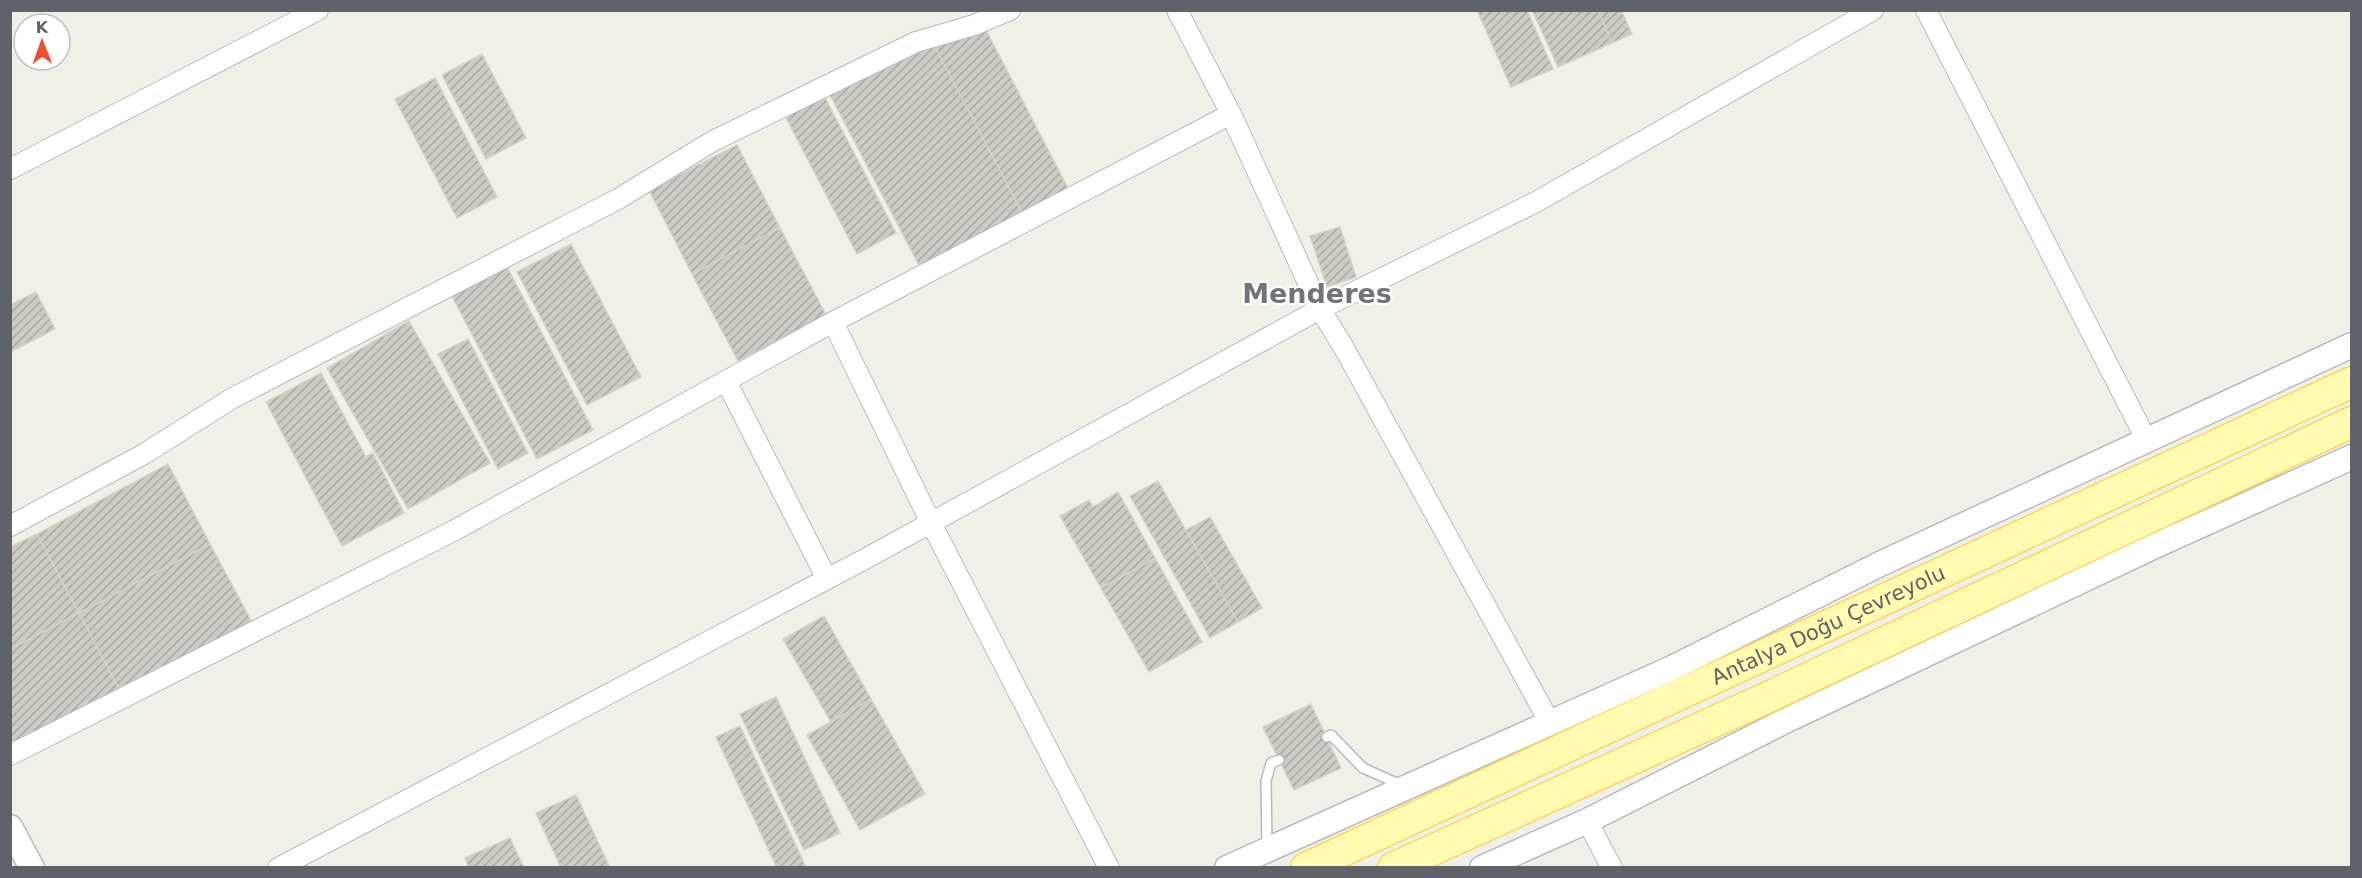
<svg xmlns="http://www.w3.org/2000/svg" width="2362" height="878" font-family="'DejaVu Sans',sans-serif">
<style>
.building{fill:url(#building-hatch);stroke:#d6d3c5;stroke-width:1.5}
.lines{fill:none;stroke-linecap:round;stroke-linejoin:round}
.service-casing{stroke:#b8b9be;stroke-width:12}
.minor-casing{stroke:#b8b9be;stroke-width:22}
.tertiary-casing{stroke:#b8b9be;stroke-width:27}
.primary-casing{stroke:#f6d95c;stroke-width:33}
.service{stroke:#fff;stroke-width:9}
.minor{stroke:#fff;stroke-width:20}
.tertiary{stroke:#fff;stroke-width:24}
.primary{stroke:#fffaaf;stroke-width:30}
.labels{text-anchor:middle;stroke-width:4.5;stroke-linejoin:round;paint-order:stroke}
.street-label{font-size:21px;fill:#5f6268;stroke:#fff}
.district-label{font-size:27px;font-weight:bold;fill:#70747a;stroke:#fff}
</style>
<defs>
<pattern id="building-hatch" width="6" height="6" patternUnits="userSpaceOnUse" patternTransform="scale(1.5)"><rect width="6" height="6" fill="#cccac4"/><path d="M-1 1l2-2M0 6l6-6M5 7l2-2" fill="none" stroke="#a9a7a3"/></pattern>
</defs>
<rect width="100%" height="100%" fill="#f1f0e8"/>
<path class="building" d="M 1477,10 L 1527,10 L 1553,69 L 1511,87 Z
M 1532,10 L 1598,10 L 1612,43 L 1558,67 Z
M 1598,10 L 1621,10 L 1632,34 L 1612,43 Z
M 986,30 L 1071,194 L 1025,218 L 934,45 Z
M 934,45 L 1025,218 L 922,271 L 828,91 Z
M 482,54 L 526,138 L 486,159 L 442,75 Z
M 435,78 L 497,197 L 457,218 L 395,99 Z
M 823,94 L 896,233 L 857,254 L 784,114 Z
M 737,145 L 780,228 L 692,274 L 649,190 Z
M 1340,227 L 1356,277 L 1327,287 L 1310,236 Z
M 780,228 L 826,315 L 738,361 L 692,274 Z
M 571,244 L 641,377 L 587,405 L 517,272 Z
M 507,267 L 593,430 L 537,459 L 452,296 Z
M 36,292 L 55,329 L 10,352 L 10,305 Z
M 409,321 L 490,463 L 408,509 L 327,368 Z
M 468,339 L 528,453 L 498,469 L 438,354 Z
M 321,373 L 366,457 L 373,453 L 404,513 L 342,546 L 266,402 Z
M 168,464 L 210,544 L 79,613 L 37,534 Z
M 1158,481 L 1238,622 L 1210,638 L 1130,496 Z
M 1118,492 L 1155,558 L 1101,588 L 1060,516 L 1089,500 L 1093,507 Z
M 1210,517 L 1262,608 L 1238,622 L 1186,530 Z
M 37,534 L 79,613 L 10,649 L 10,547 Z
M 210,544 L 253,624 L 121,693 L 79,613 Z
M 1155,558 L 1202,642 L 1149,672 L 1101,588 Z
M 79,613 L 121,693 L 10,751 L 10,649 Z
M 824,616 L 871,699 L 831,722 L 783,639 Z
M 776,697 L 840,833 L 804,850 L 740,714 Z
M 871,699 L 925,794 L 860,830 L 807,735 Z
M 1311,704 L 1341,768 L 1294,790 L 1263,727 Z
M 740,726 L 805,865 L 799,868 L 777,868 L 716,737 Z
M 576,795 L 610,868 L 561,868 L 536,813 Z
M 510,838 L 524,868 L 469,868 L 465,858 Z"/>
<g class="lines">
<g class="service-casing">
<path id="service" d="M 1327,737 L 1331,735 L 1363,768 L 1401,785
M 1267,848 L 1266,781 L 1271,763 L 1279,760"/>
</g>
<g class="minor-casing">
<path id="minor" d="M 1177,10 L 1231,114 L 1320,309 L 1344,348 L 1550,723
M 1926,10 L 2147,441
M 10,169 L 318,10
M 833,322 L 931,523 L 1109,868
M 726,381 L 827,579
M 10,526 L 144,454 L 231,399 L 618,199 L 713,141 L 916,42 L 974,25 L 1010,10
M 10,755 L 455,530 L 833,322 L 1231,114
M 1587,821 L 1612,868
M 278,868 L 865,559 L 1320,309 L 1536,202 L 1873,10"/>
</g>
<g class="tertiary-casing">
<path id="tertiary" d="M 10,827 L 32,868
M 1227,868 L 1672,668 L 1880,564 L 2352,345
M 1482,868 L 1587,821 L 1785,721 L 2157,545 L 2352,457"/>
</g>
<g class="primary-casing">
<g id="primary">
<path id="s1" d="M 1306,868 L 2352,382"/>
<path d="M 1393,868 L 1764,699 L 2352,422"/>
</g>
</g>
<use href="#service" class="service"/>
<use href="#minor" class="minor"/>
<use href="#tertiary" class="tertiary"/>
<use href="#primary" class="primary"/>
</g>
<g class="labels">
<g class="street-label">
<text dy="7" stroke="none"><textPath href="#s1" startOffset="576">Antalya Doğu Çevreyolu</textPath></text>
</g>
<g class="district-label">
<text x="1317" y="303">Menderes</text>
</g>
</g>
<rect width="2362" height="878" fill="none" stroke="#5f6268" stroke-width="24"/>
<g transform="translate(42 42) rotate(359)"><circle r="28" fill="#ffffff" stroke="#bfc0c3" stroke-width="1.5"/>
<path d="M0-4.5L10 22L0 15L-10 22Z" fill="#ee5130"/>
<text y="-9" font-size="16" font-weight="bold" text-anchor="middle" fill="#5f6268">K</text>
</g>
</svg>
